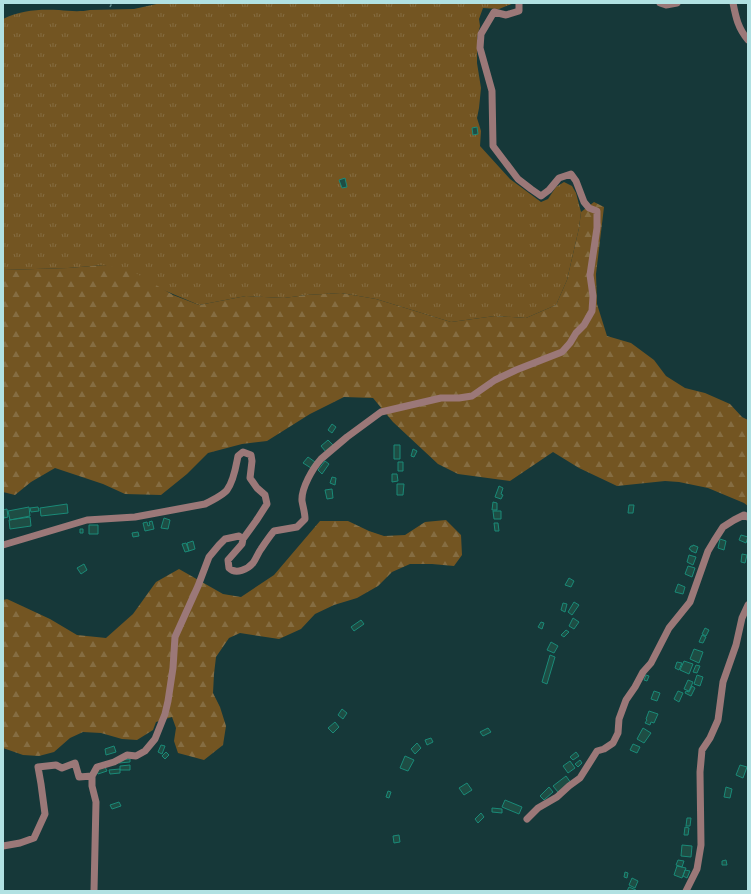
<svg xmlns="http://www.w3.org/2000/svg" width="751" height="894" font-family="'Alegreya Sans',sans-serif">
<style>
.grass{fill:url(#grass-tufts)}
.forest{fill:url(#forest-firs)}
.building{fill:#1e4d44;stroke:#1a8a78}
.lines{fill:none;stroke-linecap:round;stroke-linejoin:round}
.path{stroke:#628b8c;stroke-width:1.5;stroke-dasharray:3 2;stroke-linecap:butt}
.street{stroke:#9b7878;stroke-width:7}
</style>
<defs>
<pattern id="grass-tufts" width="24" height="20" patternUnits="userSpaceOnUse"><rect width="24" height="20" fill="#735522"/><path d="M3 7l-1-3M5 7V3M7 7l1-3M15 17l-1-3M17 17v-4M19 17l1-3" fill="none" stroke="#856d42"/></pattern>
<pattern id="forest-firs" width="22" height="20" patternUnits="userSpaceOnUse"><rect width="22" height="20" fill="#735522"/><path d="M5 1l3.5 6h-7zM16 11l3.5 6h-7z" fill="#856d42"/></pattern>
</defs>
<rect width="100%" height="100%" fill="#163839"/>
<path class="grass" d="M 161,3 L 514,3 L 499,9 L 483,8 L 479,19 L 480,26 L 477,38 L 477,63 L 481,88 L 479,108 L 477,118 L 481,131 L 480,146 L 510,179 L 541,202 L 548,199 L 556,187 L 564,182 L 572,186 L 576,193 L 581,212 L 579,228 L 567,280 L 556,305 L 526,318 L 495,316 L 451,322 L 376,299 L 341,293 L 306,295 L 284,298 L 246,296 L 199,305 L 104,265 L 68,268 L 3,270 L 3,19 C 21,10 39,9 59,10 C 69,11 80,12 90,10 L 134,9 Z"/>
<path class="forest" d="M 594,202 L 604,207 L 596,274 L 597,304 L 607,336 L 631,343 L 654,360 L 666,376 L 685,388 L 705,393 L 730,404 L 742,417 L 748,420 L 748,506 L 744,503 L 708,488 L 679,482 L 665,481 L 617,486 L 579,468 L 553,452 L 510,481 L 458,474 L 438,464 L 393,422 L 373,398 L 344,397 L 310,414 L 267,441 L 242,444 L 208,453 L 187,474 L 161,495 L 125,494 L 103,484 L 55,468 L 31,482 L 15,495 L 3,492 L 3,270 L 68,268 L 104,265 L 134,272 L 173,295 L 199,305 L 246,296 L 284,298 L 306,295 L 341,293 L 376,299 L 451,322 L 495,316 L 526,318 L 556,305 L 567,280 L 579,228 L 581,212 Z
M 446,520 L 461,535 L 462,555 L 454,566 L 432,564 L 410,564 L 392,572 L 378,586 L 357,598 L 334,605 L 315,614 L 301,629 L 279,639 L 240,633 L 229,638 L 216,657 L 214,674 L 213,693 L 220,707 L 226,726 L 223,745 L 204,760 L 178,753 L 174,741 L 176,728 L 172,717 L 156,722 L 153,730 L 137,740 L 122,739 L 101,733 L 83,732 L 70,738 L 54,752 L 39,756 L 23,755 L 3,748 L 3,600 L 7,599 L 50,619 L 77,635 L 106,638 L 133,614 L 156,582 L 179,569 L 223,594 L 241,597 L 274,575 L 320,521 L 348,521 L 369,531 L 384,536 L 405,535 L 425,522 Z"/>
<path class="building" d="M 477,127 L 478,134 L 473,135 L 472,128 Z
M 345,178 L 347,187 L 342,188 L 339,180 Z
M 332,424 L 336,427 L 332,433 L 328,430 Z
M 328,440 L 334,446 L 326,452 L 321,446 Z
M 394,445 L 400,445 L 400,459 L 394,459 Z
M 413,449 L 417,451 L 414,457 L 411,456 Z
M 308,457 L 315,462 L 311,468 L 303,463 Z
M 325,461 L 329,464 L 322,474 L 318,470 Z
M 398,462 L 403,462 L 403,471 L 398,471 Z
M 392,474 L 397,474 L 398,481 L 392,482 Z
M 332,477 L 336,478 L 335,485 L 330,483 Z
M 397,484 L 404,484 L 403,495 L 397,495 Z
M 499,486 L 503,488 L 501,494 L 503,495 L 501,499 L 495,497 Z
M 332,489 L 333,498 L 327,499 L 325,490 Z
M 493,502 L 497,503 L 497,510 L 492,510 Z
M 67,504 L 68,513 L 41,516 L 40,508 Z
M 629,505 L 634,505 L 633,513 L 628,513 Z
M 29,507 L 30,516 L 10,520 L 8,511 Z
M 38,507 L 39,511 L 31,512 L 30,508 Z
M 7,509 L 8,517 L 4,518 L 3,510 Z
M 493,511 L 501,511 L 501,519 L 494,519 Z
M 30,517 L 31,526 L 10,529 L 9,520 Z
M 164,518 L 170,520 L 168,529 L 161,528 Z
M 152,521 L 154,529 L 145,531 L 143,523 L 147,522 L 148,526 L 150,525 L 149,522 Z
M 494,523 L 498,523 L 499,531 L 495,531 Z
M 89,525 L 98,525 L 98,534 L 89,534 Z
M 80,529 L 83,529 L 83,533 L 80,533 Z
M 138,532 L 139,536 L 133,537 L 132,533 Z
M 741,535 L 748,537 L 746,543 L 739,540 Z
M 720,539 L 726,541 L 724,550 L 718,548 Z
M 193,541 L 195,549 L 189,551 L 187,543 Z
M 186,543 L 189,551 L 185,552 L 182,544 Z
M 693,545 L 698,547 L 696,553 L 691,551 L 691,550 L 689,549 L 691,546 L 693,546 Z
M 742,554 L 747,555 L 745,563 L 741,562 Z
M 689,555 L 696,557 L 693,565 L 687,562 Z
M 84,564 L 87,570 L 81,574 L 77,568 Z
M 688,566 L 695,568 L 692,577 L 685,574 Z
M 569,578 L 574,581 L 571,587 L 565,585 Z
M 678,584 L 685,587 L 683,594 L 675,592 Z
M 574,602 L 579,605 L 572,615 L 568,612 Z
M 563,603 L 567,604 L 565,612 L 561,610 Z
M 573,618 L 579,622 L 574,629 L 569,626 Z
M 361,620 L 364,624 L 354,631 L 351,627 Z
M 541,622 L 544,623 L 542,629 L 538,627 Z
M 705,628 L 709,630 L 706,636 L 702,634 Z
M 566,630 L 569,632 L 564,637 L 561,635 Z
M 702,635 L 706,637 L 703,643 L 699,642 Z
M 551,642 L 558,646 L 554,653 L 547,650 Z
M 694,649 L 703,652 L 699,663 L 690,659 Z
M 550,655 L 555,657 L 547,684 L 542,682 Z
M 684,661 L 693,664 L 689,674 L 680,670 Z
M 677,662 L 682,663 L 679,670 L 675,668 Z
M 696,665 L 700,666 L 697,673 L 693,672 Z
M 646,675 L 649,676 L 647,681 L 644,680 Z
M 697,675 L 703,677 L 700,686 L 694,684 Z
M 688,680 L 693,682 L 689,691 L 684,689 Z
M 692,686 L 695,688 L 691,696 L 685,693 L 686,691 L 689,692 Z
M 654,691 L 660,693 L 657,701 L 651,699 Z
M 678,691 L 683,693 L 679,702 L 674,699 Z
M 342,709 L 347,713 L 343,719 L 338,715 Z
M 649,711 L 658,714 L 654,723 L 651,722 L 650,725 L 645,723 L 647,720 L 646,719 Z
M 335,722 L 339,727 L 333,733 L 328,728 Z
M 488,728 L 491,732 L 483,736 L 480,732 Z
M 643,728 L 651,733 L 644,743 L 637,739 Z
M 431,738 L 433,742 L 427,745 L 425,740 Z
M 417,743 L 421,748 L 415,754 L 411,749 Z
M 633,744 L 640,747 L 637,753 L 630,750 Z
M 161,745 L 165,746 L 162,754 L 158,752 Z
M 114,746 L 116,752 L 106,755 L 105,749 Z
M 166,752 L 169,755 L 165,759 L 162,756 Z
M 576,752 L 579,756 L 573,760 L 570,757 Z
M 405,756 L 414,760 L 408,771 L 400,768 Z
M 130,759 L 130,762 L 119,763 L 119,760 Z
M 580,760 L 582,763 L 578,767 L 575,764 Z
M 570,761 L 575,768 L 568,773 L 563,766 Z
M 130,765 L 130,770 L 120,770 L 120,766 Z
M 740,765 L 747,767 L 743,778 L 736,775 Z
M 105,767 L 107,771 L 98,774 L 97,770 Z
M 120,769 L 120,773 L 110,774 L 109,770 Z
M 566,776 L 571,783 L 558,792 L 553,786 Z
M 467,783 L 472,790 L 464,795 L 459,788 Z
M 549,787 L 553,792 L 544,800 L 540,796 Z
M 726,787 L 732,789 L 730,798 L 724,797 Z
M 388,791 L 391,792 L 389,798 L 386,797 Z
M 505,800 L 522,807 L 519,814 L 502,807 Z
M 119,802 L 121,806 L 112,809 L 110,805 Z
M 492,808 L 502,809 L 502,813 L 492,812 Z
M 481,813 L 484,817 L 478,823 L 475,819 Z
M 687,818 L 691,818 L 690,826 L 686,826 Z
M 685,827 L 689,828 L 688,835 L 684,835 Z
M 399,835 L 400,842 L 394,843 L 393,836 Z
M 682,845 L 692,846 L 691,857 L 681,856 Z
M 678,860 L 684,861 L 682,867 L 676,865 Z
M 726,860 L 727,865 L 722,865 L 722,861 Z
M 677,866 L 686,868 L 682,878 L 674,875 Z
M 685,870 L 690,871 L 687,878 L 683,876 Z
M 625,872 L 628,873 L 627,878 L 624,877 Z
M 632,878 L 638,881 L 635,888 L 629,885 Z
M 629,887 L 636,890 L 635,891 L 627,891 Z"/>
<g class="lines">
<path class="path" d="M 110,7 L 112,3"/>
<path class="street" d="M 660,3 L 666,5 L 677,3
M 733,3 C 736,18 738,28 748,40
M 243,539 L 242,544 L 228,560 L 229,568 C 236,575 248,569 253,563 C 256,559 258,553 261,549 C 265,543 269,537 274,531 L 297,527 L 305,519 C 305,513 303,507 302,501 C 301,488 313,468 321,459 L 347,437 L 381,412 L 441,398 L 459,398 L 472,396 L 495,380 L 516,370 L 562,352 L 570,343 L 576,333 L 584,325 L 592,311 L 593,296 L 590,275 L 597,228 L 597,211 L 589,208 L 584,202 L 576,181 L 571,174 L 559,178 L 549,190 L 541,196 L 531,189 L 518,179 L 493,146 L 492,91 L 480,48 L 481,34 L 494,12 L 506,15 L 519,11 L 519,3
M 3,545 L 87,520 L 135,517 L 205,504 C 211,501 223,495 227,490 C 234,481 236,466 238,456 L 243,452 L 251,455 L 252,461 L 250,478 L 257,488 L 265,495 L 267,504 L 256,521 L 243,539 L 239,536 L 225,539 L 219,545 L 209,557 L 198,586 L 175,637 L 173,668 L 168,701 L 165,714 L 155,739 L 145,751 L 136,756 L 127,755 L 114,762 L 97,767 L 92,776 L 92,786 L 96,802 L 94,891
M 527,819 L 538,808 L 557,797 L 569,786 L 580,778 L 597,751 L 604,749 L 613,743 L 618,733 L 619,719 L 626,700 L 635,687 L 643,672 L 651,663 L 669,628 L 690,602 L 708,551 L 714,541 L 723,527 L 734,520 L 744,515 L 748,517
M 3,846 L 20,843 L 34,838 L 45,814 L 41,784 L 38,767 L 56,765 L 62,768 L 75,763 L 79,777 L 92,776
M 686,891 L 697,869 L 701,845 L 700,772 L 702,750 L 710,738 L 718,720 L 723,682 L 736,645 L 742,618 L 748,605"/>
</g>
<rect width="751" height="894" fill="none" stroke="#b1e1e2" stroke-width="8"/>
</svg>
